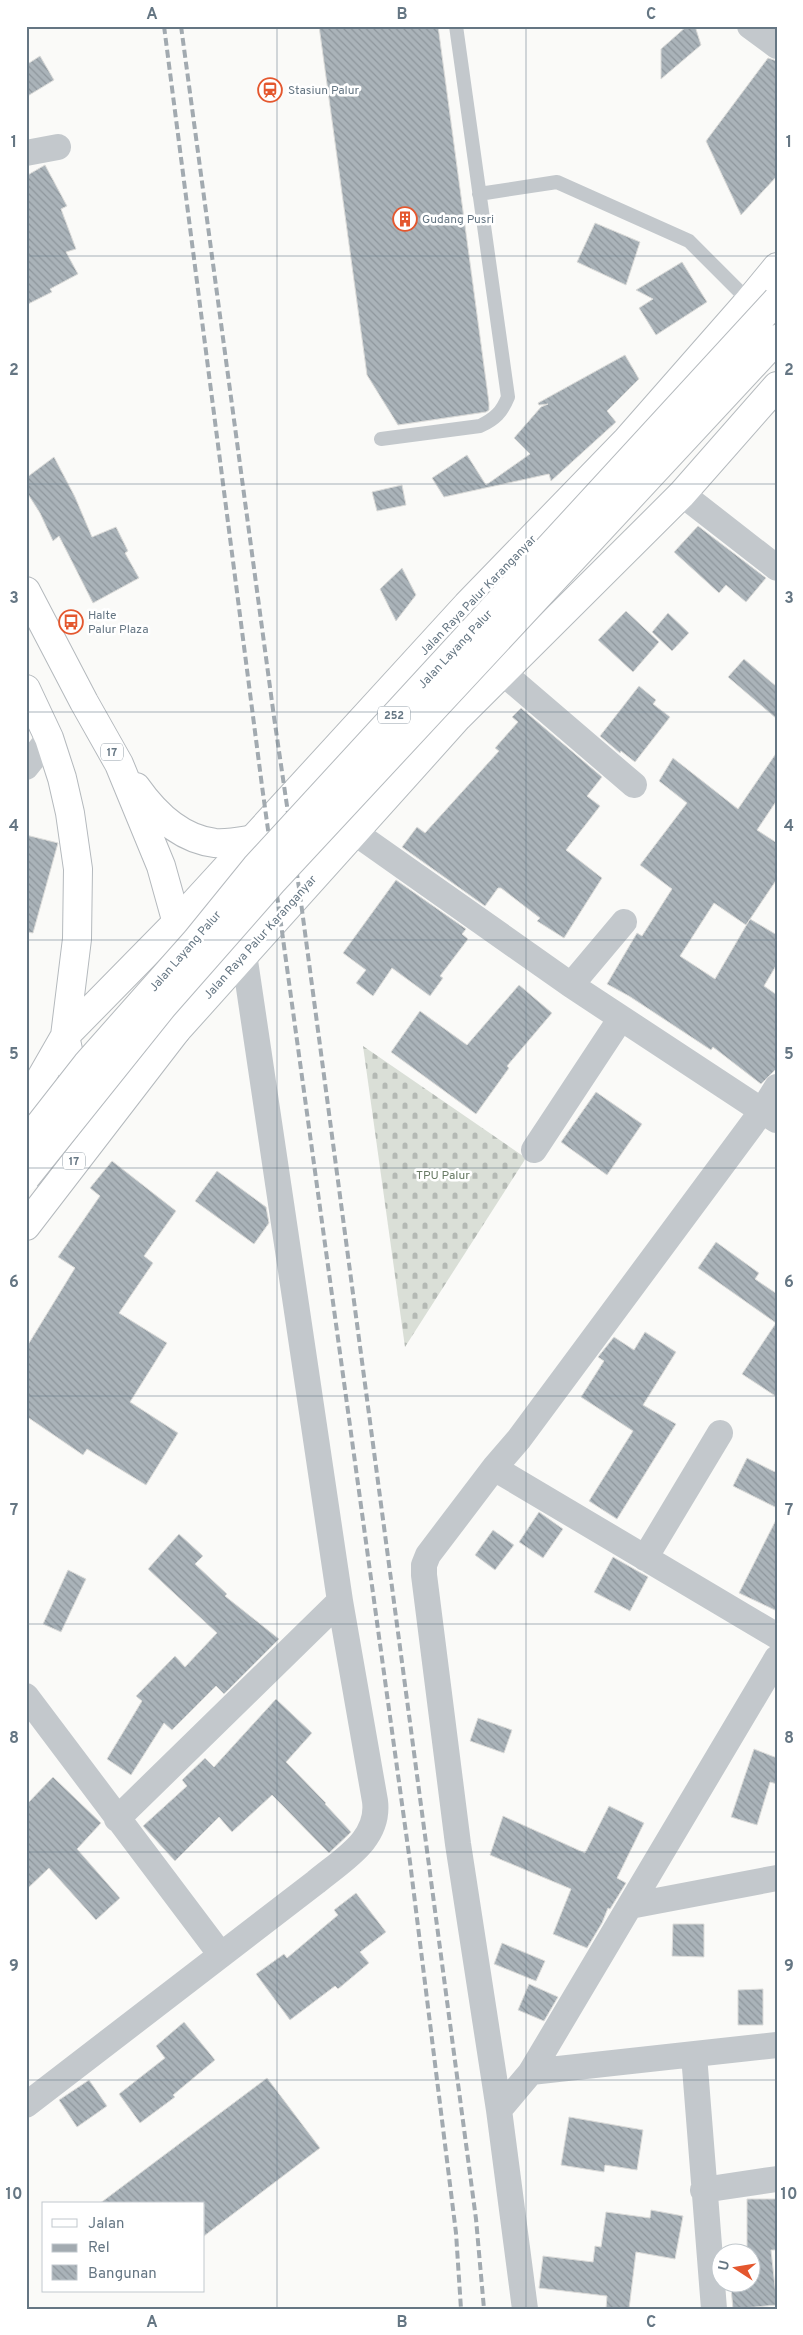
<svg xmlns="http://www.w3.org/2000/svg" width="803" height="2335" font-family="Overpass,sans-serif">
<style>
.cemetery{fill:url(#cemetery-stones)}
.building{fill:url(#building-back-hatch);stroke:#dcdcda}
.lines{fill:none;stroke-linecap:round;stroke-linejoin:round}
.primary-casing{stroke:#b5babe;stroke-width:30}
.highway-casing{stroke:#b4b9bd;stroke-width:30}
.lane{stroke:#c3c8cc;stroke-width:14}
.street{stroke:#c3c8cc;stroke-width:26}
.primary{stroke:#fff;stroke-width:28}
.highway{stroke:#fff;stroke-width:28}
.rail{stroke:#a2aab0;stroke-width:4;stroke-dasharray:8 4;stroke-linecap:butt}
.primary-bridge-casing{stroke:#b5babe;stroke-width:30;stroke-linecap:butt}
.primary-bridge{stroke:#fff;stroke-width:28}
.grid{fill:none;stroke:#657683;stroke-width:1;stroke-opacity:0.55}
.labels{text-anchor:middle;stroke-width:5;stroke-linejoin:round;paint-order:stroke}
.shield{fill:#fff;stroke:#939fa8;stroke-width:1}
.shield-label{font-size:11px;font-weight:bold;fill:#657683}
.poi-label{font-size:12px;fill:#657683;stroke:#fff;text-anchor:start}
.street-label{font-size:12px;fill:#657683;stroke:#fff}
.park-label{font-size:12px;fill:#687a64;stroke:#fff}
.neatline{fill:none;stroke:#657683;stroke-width:2}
.grid-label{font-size:16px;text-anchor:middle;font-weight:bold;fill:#657683}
</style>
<defs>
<pattern id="cemetery-stones" width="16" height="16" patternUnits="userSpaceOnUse" patternTransform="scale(1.25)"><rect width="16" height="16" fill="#dadfd7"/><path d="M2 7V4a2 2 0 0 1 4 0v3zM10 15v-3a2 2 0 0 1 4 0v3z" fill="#b4b9b4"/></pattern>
<pattern id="building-back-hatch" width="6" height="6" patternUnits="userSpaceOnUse" patternTransform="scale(1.25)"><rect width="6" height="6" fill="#aab3b9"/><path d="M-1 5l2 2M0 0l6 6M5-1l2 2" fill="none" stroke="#8e969c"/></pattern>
</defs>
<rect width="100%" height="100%" fill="#fafaf8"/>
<path class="cemetery" d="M 363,1046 L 526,1158 L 405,1347 Z"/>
<path class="building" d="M 319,26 L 438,26 L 489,403 L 489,410 L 486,412 L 398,425 L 367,375 Z
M 687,26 L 695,26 L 701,45 L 661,79 L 661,49 Z
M 40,56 L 54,80 L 26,97 L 26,65 Z
M 768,58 L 777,61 L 777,176 L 741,215 L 706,141 Z
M 45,165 L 67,206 L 61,209 L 76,249 L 66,252 L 78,274 L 50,289 L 52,292 L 26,305 L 26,176 Z
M 595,223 L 640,242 L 626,285 L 577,262 Z
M 682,262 L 707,302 L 656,335 L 639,308 L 653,299 L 636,290 Z
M 625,355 L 639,379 L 607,411 L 616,422 L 551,481 L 549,474 L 444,497 L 432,478 L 467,455 L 486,485 L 530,454 L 514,438 L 541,407 L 548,404 L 539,405 L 538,403 Z
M 54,457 L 75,497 L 92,537 L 116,527 L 128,551 L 125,553 L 139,578 L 93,603 L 59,536 L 53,541 L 40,513 L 26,491 L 26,478 Z
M 402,485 L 406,505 L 377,511 L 372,492 Z
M 698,526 L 766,578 L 746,602 L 726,585 L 719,593 L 674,552 Z
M 402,568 L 416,595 L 396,621 L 380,589 Z
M 626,611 L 659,642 L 633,672 L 598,640 Z
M 668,613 L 689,633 L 672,651 L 652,632 Z
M 744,659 L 777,687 L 777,719 L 728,677 Z
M 639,686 L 656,700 L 653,704 L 670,717 L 635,762 L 621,751 L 620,753 L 600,736 Z
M 521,708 L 602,777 L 587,796 L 600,806 L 566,850 L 602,878 L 564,938 L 537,921 L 540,918 L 501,888 L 498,888 L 485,906 L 402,847 L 417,827 L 425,833 L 499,751 L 495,748 L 518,722 L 512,717 Z
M 777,752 L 777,800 L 757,830 L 777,843 L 777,879 L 746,925 L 714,903 L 680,956 L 715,979 L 750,919 L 777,935 L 777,964 L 764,986 L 777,995 L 777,1068 L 761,1084 L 713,1047 L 711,1050 L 629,996 L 607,984 L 637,933 L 642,936 L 672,889 L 640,865 L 687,803 L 659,781 L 673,758 L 738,809 Z
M 26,835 L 58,843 L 33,933 L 26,932 Z
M 396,880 L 466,929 L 462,934 L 468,939 L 440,976 L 443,978 L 430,996 L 392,968 L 373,996 L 356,983 L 366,970 L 343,953 Z
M 519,985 L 552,1013 L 507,1066 L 509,1068 L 476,1114 L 391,1052 L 420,1011 L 467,1045 Z
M 596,1092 L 642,1124 L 607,1175 L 561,1142 Z
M 112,1161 L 176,1211 L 144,1256 L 153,1263 L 119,1313 L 167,1343 L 130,1402 L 178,1433 L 146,1485 L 87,1449 L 83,1455 L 26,1416 L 26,1348 L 75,1268 L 58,1257 L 100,1196 L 90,1188 Z
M 217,1171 L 266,1207 L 269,1223 L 254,1244 L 195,1201 Z
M 716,1242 L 759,1273 L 755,1279 L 777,1294 L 777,1397 L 742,1374 L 776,1323 L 698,1268 Z
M 645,1332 L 676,1352 L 643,1405 L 676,1424 L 617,1519 L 589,1501 L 633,1431 L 581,1397 L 604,1361 L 598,1357 L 614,1337 L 634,1350 Z
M 747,1458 L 777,1473 L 777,1508 L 733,1486 Z
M 539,1512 L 563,1529 L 543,1558 L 519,1542 Z
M 777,1518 L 777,1611 L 739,1593 Z
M 493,1530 L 514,1545 L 495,1570 L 475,1555 Z
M 179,1534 L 203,1556 L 195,1564 L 227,1594 L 225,1596 L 279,1639 L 224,1694 L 216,1686 L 172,1730 L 164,1723 L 131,1775 L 107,1759 L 142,1701 L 136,1696 L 175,1656 L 185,1667 L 217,1633 L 148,1569 Z
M 613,1557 L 648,1577 L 630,1611 L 594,1592 Z
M 68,1570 L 86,1579 L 61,1632 L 43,1624 Z
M 276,1699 L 312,1733 L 286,1762 L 326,1803 L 325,1804 L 351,1832 L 329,1853 L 272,1795 L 232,1832 L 219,1817 L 175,1861 L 143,1826 L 187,1786 L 182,1780 L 205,1758 L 214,1767 Z
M 478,1718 L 512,1730 L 504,1753 L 470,1741 Z
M 754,1749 L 777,1758 L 777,1784 L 770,1782 L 757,1825 L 731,1817 Z
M 53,1777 L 101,1823 L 77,1849 L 120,1898 L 96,1920 L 49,1868 L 26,1890 L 26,1805 Z
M 609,1806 L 644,1823 L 617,1878 L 626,1883 L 610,1909 L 608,1908 L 602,1923 L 587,1948 L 553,1934 L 571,1889 L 490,1855 L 503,1816 L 585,1853 Z
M 356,1893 L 386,1932 L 360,1952 L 369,1963 L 338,1989 L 335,1986 L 290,2020 L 256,1974 L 284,1954 L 287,1958 L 338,1915 L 334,1910 Z
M 673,1924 L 704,1924 L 704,1957 L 672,1956 Z
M 502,1943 L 545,1961 L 536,1981 L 494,1964 Z
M 529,1984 L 558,1997 L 544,2021 L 518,2010 Z
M 763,1989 L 763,2025 L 738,2025 L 738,1990 Z
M 184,2022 L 215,2060 L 173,2095 L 175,2097 L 140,2123 L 119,2094 L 165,2058 L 156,2046 Z
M 267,2078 L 320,2148 L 204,2236 L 204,2204 L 99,2204 Z
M 89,2080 L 107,2106 L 77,2127 L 59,2100 Z
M 569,2117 L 643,2130 L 637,2170 L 605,2165 L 604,2172 L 561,2165 Z
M 747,2199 L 777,2199 L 777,2250 L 771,2250 L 777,2305 L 733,2309 L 731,2288 L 747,2286 L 747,2282 L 750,2282 L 750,2252 L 747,2252 Z
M 651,2210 L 683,2216 L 675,2259 L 636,2252 L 629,2309 L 606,2309 L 607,2296 L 539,2288 L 543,2256 L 593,2262 L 595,2246 L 601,2247 L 606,2212 L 650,2218 Z"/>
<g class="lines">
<g class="primary-casing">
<path id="primary" d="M 177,922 L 467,605 L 627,440 L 749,301 L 777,267
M 176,1031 L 458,717 L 682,494 L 777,386"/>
</g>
<g class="highway-casing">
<path id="highway" d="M 26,591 L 84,702 L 119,764 L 161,866 L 190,970 L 187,1000 L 176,1031 L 26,1226
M 26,689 L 49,738 L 62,778 L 70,813 L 78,869 L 77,939 L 65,1036 L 73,1073 L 80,1081 L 94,1090
M 136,787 C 155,814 181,839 215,843 C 228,844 242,841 254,839
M 26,1104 L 65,1036 L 177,922"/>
</g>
<path class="lane" d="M 479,194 L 557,182 L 689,241 L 749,301
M 381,439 L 480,426 C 495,419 502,412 508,397 L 456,26"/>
<path class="street" d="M 750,26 L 777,46
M 26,153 L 58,147
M 682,494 L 777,568
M 502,672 L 634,785
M 26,767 L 49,738
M 354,832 L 571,985 L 776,1120
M 571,985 L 624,922
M 777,1087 L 762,1111 L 519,1439 L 494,1468 L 777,1636
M 534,1150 L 621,1018
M 494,1468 L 428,1555 L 424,1565 L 424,1575 L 458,1844 L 499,2110 L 525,2309
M 645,1558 L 720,1433
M 26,1696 L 221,1955
M 117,1819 L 340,1601
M 630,1906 L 777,1878
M 694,2055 L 714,2309
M 531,2072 L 777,1658
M 26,2105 L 316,1882 C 342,1860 380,1840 375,1801 L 340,1601 L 244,954
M 499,2110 L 531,2072 L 777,2045
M 703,2190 L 777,2179"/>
<use href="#primary" class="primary"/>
<use href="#highway" class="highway"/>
<path class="rail" d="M 164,26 L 262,786 L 410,1862 L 456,2233 L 461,2309
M 181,26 L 274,717 L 300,895 L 476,2219 L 484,2309"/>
<g class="primary-bridge-casing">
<path id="primary-bridge" d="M 26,1142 L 87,1064 L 196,941 L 256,867 L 777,300
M 26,1177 L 163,1006 L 272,882 L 777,339"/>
</g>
<use href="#primary-bridge" class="primary-bridge"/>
</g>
<path class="grid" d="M 277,26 L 277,2309M 526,26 L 526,2309M 26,256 L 777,256M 26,484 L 777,484M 26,712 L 777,712M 26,940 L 777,940M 26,1168 L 777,1168M 26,1396 L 777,1396M 26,1624 L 777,1624M 26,1852 L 777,1852M 26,2080 L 777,2080"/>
<defs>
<g id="station-ring" transform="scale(1.25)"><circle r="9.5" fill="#fff" stroke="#e4572e" stroke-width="1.5"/><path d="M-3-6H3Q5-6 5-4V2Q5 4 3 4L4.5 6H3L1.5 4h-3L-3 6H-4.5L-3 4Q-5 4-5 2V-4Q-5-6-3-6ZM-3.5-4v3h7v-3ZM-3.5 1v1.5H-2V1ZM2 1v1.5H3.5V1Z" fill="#e4572e"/></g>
<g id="building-ring" transform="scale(1.25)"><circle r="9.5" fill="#fff" stroke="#e4572e" stroke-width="1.5"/><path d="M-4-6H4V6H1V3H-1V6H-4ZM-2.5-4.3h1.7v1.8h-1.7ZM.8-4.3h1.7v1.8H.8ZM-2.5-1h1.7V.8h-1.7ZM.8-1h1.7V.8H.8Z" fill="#e4572e"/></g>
<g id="bus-ring" transform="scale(1.25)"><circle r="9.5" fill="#fff" stroke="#e4572e" stroke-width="1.5"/><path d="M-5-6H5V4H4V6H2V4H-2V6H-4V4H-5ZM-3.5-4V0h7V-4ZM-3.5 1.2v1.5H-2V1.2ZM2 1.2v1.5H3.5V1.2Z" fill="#e4572e"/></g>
</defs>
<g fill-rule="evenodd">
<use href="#station-ring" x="270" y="90"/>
<use href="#building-ring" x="405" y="219"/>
<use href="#bus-ring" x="71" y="622"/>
</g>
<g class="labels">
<g class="shield">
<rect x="378" y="706.5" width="32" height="17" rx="4"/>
<rect x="101" y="743.5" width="22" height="17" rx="4"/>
<rect x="63" y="1152.5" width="22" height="17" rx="4"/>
</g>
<g class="shield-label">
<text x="394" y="719">252</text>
<text x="112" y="756">17</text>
<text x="74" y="1165">17</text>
</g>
<g class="poi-label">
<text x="288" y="94">Stasiun Palur</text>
<text x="422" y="223">Gudang Pusri</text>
<text x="88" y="619">Halte<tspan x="88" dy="14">Palur Plaza</tspan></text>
</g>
<g class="street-label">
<text transform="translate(478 595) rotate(-46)" y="4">Jalan Raya Palur Karanganyar</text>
<text transform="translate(455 649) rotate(-47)" y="4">Jalan Layang Palur</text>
<text transform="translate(260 937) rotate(-48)" y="4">Jalan Raya Palur Karanganyar</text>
<text transform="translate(185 951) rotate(-49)" y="4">Jalan Layang Palur</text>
</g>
<g class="park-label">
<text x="443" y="1179">TPU Palur</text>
</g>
</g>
<rect width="803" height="2335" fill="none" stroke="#ffffff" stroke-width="55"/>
<rect x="42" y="2202" width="162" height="90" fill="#ffffff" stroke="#c1c8cd"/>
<rect x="52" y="2219" width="25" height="8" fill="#ffffff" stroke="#c1c8cd"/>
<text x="88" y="2228" font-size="15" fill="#657683">Jalan</text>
<rect x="52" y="2244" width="25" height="8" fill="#a2aab0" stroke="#c1c8cd"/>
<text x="88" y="2252" font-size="15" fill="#657683">Rel</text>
<rect x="52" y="2265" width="25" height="15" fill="url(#building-back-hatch)" stroke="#c1c8cd"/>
<text x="88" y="2278" font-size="15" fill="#657683">Bangunan</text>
<g transform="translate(736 2268) rotate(282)"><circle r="24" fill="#ffffff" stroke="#c1c8cd"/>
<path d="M0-4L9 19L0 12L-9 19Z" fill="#e4572e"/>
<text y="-8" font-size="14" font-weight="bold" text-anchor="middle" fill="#657683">U</text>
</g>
<rect x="28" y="28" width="748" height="2280" class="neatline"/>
<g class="grid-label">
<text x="152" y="19">A</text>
<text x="402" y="19">B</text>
<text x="651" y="19">C</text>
<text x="14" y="147">1</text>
<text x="789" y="147">1</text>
<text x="14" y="375">2</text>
<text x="789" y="375">2</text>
<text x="14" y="603">3</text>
<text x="789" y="603">3</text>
<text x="14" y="831">4</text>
<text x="789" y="831">4</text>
<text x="14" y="1059">5</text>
<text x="789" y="1059">5</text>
<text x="14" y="1287">6</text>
<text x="789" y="1287">6</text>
<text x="14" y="1515">7</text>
<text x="789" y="1515">7</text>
<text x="14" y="1743">8</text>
<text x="789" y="1743">8</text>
<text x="14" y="1971">9</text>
<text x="789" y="1971">9</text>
<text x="14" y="2199">10</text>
<text x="789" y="2199">10</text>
<text x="152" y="2327">A</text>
<text x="402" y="2327">B</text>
<text x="651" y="2327">C</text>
</g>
</svg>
